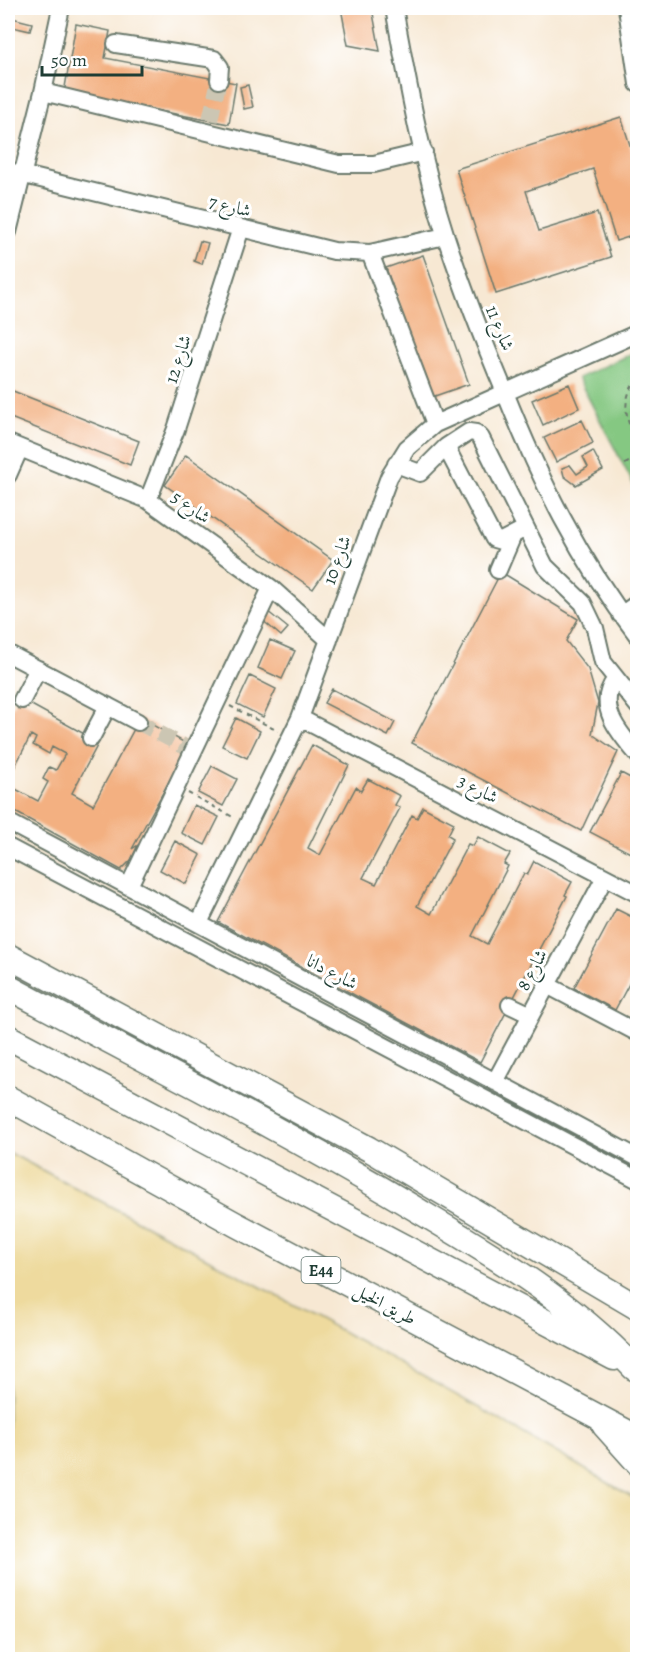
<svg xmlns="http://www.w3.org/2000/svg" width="645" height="1667" font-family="Alegreya,Amiri,serif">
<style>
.green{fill:#85c882;stroke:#52825b;stroke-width:1.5}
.sand{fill:#eeda9e;stroke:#868c69;stroke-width:1.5}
.building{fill:#f3b081}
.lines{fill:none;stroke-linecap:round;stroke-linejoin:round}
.minor-tunnel{stroke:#ccc6b3;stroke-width:16;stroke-dasharray:16 8;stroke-linecap:butt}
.minor-casing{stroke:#6b796c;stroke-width:20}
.highway-casing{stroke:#6b796c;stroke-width:27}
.path{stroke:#6b796c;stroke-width:2;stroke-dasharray:4.5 4.5;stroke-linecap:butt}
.minor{stroke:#fff;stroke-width:16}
.highway{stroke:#fff;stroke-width:24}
.labels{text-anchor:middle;stroke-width:6;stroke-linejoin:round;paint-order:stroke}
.shield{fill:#fff;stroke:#627771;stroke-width:1.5}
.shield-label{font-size:16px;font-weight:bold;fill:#1f3d34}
.street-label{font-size:18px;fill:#1f3d34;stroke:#fff}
</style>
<rect width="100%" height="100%" fill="#fff"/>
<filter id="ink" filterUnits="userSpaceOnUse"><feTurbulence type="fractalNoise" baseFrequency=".0167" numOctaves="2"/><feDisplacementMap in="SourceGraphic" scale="12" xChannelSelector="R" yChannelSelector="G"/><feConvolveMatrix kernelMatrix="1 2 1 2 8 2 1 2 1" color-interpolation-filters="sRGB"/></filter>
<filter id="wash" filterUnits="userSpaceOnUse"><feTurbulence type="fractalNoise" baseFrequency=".008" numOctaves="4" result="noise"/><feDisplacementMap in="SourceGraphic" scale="24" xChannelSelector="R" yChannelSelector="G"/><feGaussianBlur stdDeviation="1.35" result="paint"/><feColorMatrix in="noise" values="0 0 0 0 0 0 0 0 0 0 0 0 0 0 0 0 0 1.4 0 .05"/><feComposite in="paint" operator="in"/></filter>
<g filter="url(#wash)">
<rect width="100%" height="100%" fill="#f7e8d3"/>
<path class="green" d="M 637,351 L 637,491 L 578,378 Z"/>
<path class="sand" d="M 8,1152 C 220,1264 431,1377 637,1500 L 637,1659 L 8,1659 Z"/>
<g id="blocks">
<path class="building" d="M 341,8 L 372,8 L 380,51 L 348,45 Z
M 8,17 L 32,23 L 30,31 L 8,26 Z
M 76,24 L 110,31 L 105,58 L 236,83 L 229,124 L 64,93 Z
M 248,85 L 253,107 L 244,109 L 240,87 Z
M 621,117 L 638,170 L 638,234 L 616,241 L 593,169 L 526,191 L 539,231 L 597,213 L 611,257 L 496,294 L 456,169 Z
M 200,241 L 208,243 L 202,264 L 194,261 Z
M 423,255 L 469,384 L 432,397 L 386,268 Z
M 569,384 L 579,408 L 543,425 L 532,400 Z
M 8,389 L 139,441 L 130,465 L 8,417 Z
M 582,420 L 593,443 L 556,462 L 544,438 Z
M 593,451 L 603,470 L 576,485 L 564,476 L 562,468 L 570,465 L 577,474 L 588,467 L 583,457 Z
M 186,455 L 333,560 L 313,589 L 165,485 Z
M 501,572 L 578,619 L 566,641 L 588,669 L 598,703 L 592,734 L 618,752 L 581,831 L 412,743 Z
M 267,611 L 288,628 L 281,636 L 261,619 Z
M 270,640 L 295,651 L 282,679 L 258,668 Z
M 250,676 L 276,689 L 263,717 L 237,704 Z
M 332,689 L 395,722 L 388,736 L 324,703 Z
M 17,697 L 99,742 L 72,793 L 93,805 L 140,718 L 189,745 L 132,849 L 138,845 L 131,860 L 121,870 L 8,808 L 8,785 L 38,801 L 48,782 L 43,779 L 49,767 L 56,770 L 65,754 L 52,747 L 49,754 L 33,745 L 36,738 L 31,735 L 8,780 L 8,714 Z
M 236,718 L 260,731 L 247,758 L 222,746 Z
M 312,745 L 349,765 L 308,848 L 320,855 L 356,787 L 361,791 L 368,779 L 400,796 L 395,805 L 400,808 L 363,878 L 376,884 L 412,815 L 417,818 L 423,807 L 454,823 L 448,835 L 453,838 L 417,906 L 431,914 L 468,844 L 473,846 L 478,837 L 510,854 L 504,864 L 508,866 L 472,936 L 487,944 L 524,873 L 527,875 L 534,861 L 572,882 L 565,895 L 567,896 L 480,1062 L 218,922 Z
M 212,766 L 237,779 L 223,806 L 198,793 Z
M 621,773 L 638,782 L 638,857 L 590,832 Z
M 194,805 L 219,817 L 205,845 L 181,833 Z
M 175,841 L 201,855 L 186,884 L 160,870 Z
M 616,909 L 638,920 L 638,967 L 615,1010 L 574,988 Z"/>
</g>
</g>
<g filter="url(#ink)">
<use href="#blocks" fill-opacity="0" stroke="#6b796c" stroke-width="1.5"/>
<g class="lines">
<path class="minor-tunnel" d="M 210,120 L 219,80
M 138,722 L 187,748"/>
<g class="minor-casing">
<path id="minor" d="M 394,8 C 408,84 422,163 446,237 C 463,289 483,340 504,390 C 539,478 579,560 638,636
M 627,8 L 638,84
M 116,44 L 214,59 L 220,67 L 219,80
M 43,92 L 339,164 L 374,164 L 424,152
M 8,171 L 334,251 L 370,253 L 445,236
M 8,232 L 43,92 L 61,8
M 370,253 L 435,424
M 8,443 L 148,500 L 271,588 L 329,640
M 396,464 L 420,473 L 446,447
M 8,475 L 20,448
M 148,500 L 176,429 L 241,228
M 526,528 L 501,541 L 494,539 L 446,447 L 469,432 L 476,433 L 481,438 L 545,566 L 583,603 L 595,628 L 603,662 L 638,706
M 498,570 L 513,535
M 621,615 L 638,603
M 11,655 L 138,722
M 615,680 C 595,706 620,734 638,755
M 22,700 L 38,669
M 300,718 L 638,894
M 91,738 L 108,706
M 8,822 L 638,1158
M 8,847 L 638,1180
M 129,886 L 271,588
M 199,923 L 300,718 L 389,477 L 407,448 L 435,424 L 638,333
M 547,985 L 638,1033
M 510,1005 L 531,1015
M 495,1082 L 605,877"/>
</g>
<g class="highway-casing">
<path id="highway" d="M 8,956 L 369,1149 L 638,1308
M 8,987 C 145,1061 285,1130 419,1211 C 498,1258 571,1301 634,1368
M 8,1037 L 614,1358
M 8,1098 L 235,1224 L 638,1438
M 604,1425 L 638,1463"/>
</g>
<path class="path" d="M 638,378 C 620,400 625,420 638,444
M 625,464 L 638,457
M 230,706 L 278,731
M 188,793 L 233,817"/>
<use href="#minor" class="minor"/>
<use href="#highway" class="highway"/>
</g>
</g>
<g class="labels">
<rect class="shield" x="301.5" y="1257" width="39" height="26" rx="4.5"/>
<g class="shield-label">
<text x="321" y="1276">E44</text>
</g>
<g class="street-label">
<text transform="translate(230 206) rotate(14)" y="6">شارع 7</text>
<text transform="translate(500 328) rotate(68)" y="6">شارع 11</text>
<text transform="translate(178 359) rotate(-72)" y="6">شارع 12</text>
<text transform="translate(191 507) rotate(35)" y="6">شارع 5</text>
<text transform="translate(337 560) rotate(-70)" y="6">شارع 10</text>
<text transform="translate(478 789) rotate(27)" y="6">شارع 3</text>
<text transform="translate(532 970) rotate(-62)" y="6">شارع 8</text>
<text transform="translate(332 972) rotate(28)" y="6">شارع دانا</text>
<text transform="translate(385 1304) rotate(28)" y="6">طريق الخيل</text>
</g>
</g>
<rect width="645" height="1667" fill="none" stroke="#fff" stroke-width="30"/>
<path d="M42 66v9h100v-9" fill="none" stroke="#1f3d34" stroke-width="3"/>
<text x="51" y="66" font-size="18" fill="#1f3d34" stroke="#ffffff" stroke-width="4.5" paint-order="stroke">50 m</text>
</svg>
